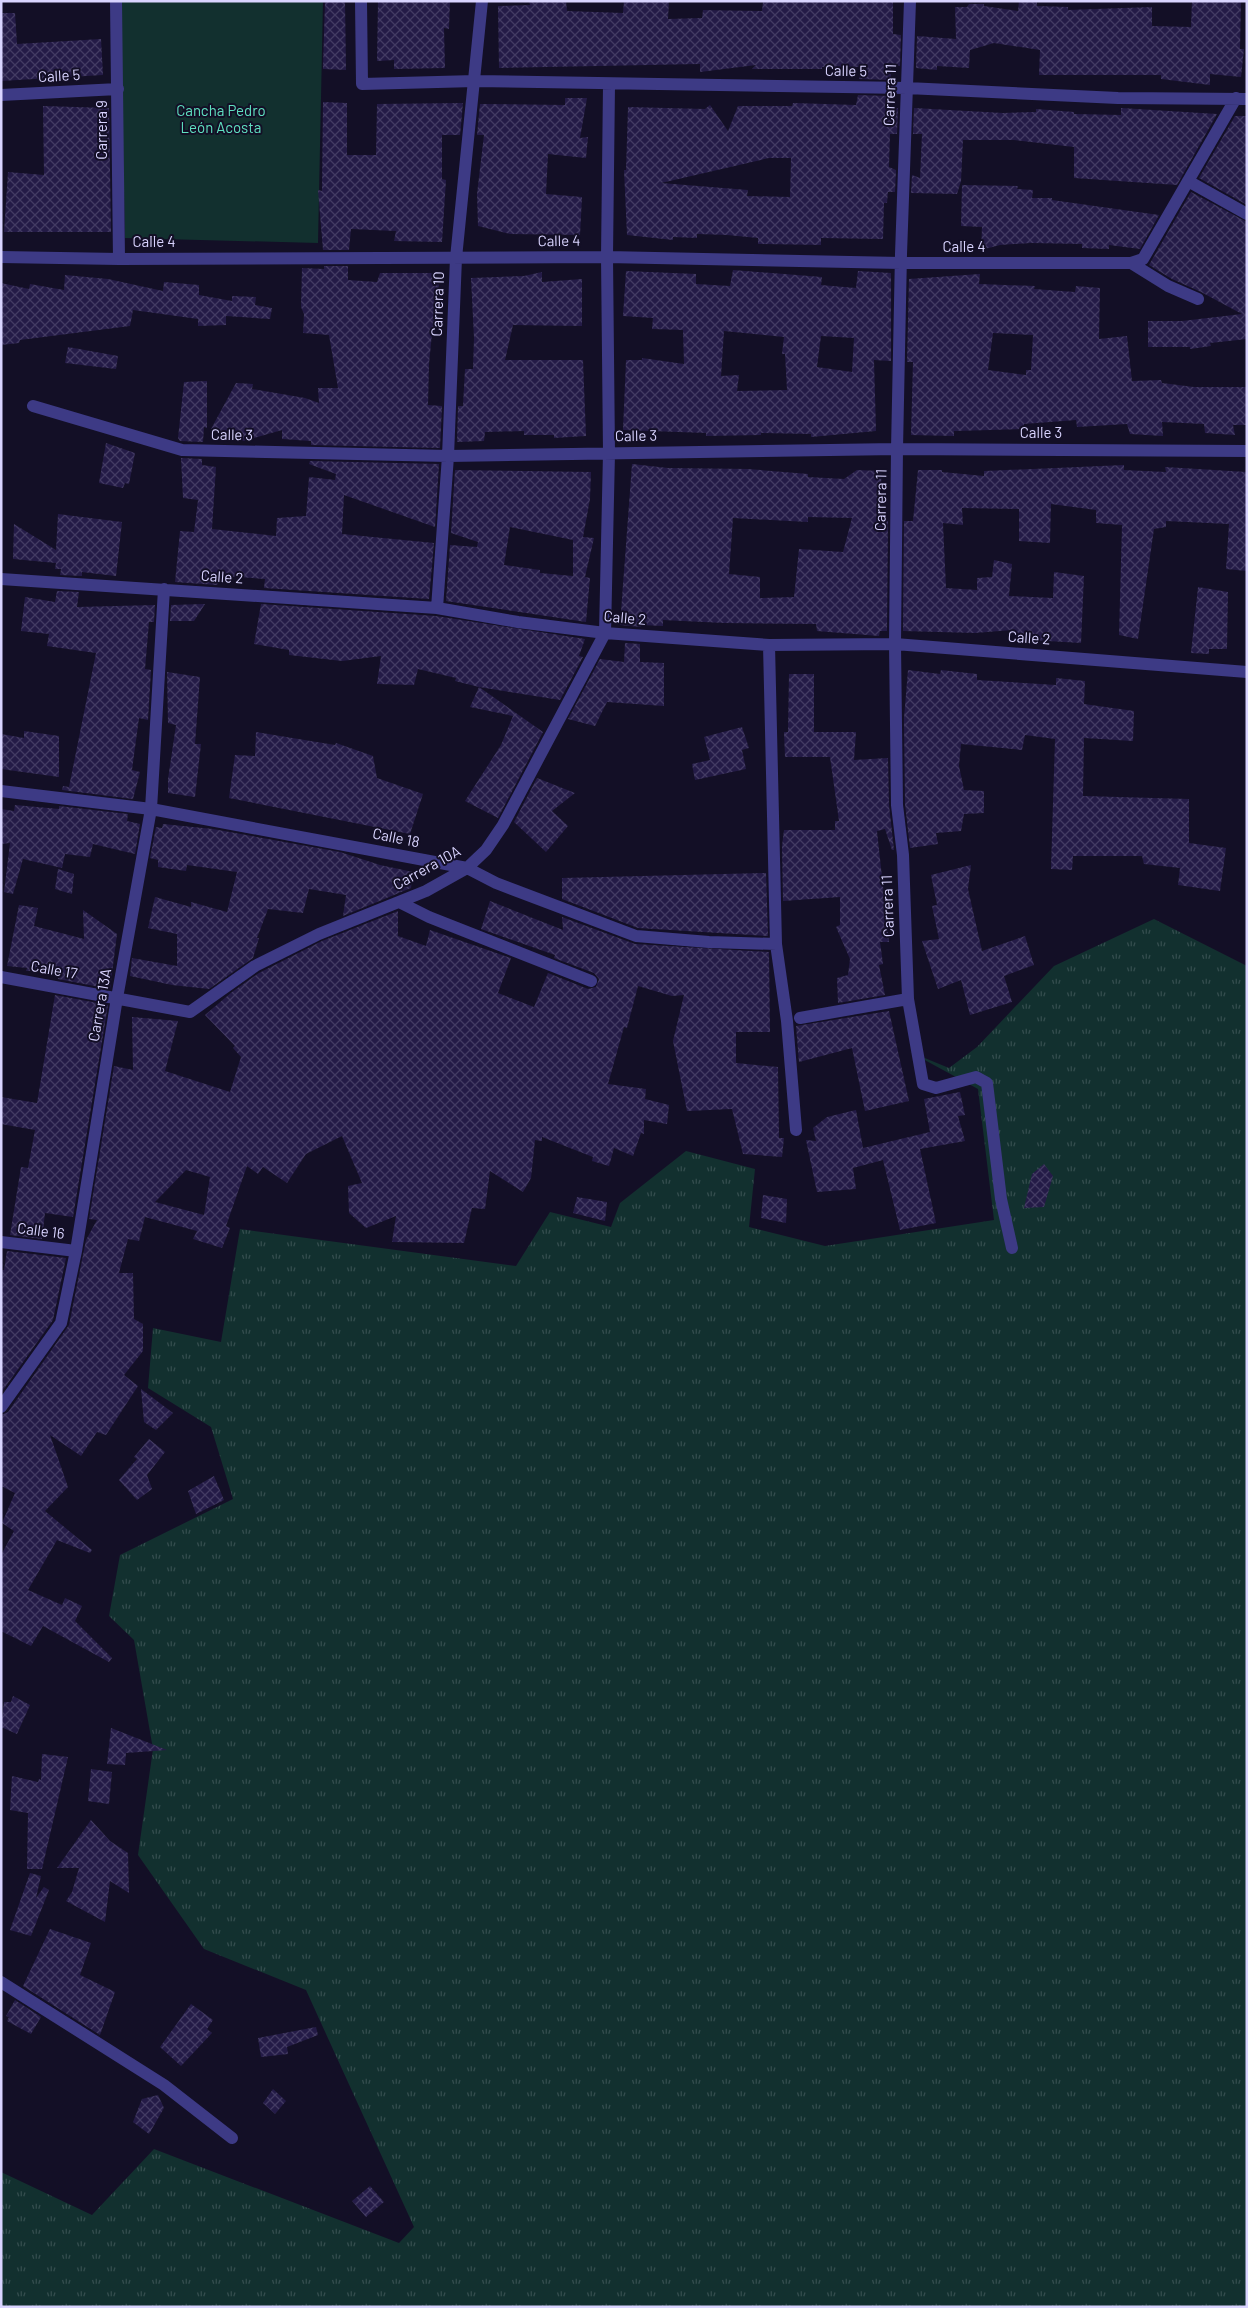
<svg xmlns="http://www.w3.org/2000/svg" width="1248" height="2308" font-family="Barlow,sans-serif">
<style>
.grass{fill:url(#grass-tufts)}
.green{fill:#12302f}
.building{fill:url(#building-cross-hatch);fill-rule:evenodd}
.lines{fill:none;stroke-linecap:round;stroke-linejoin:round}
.minor{stroke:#3d3a85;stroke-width:12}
.labels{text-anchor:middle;stroke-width:4;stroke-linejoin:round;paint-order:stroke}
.street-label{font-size:15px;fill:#d9d4ff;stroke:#130f26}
.park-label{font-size:15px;fill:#5fe0c0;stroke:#130f26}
</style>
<defs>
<pattern id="grass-tufts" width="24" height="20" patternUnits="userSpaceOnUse" patternTransform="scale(1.25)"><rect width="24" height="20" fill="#12302f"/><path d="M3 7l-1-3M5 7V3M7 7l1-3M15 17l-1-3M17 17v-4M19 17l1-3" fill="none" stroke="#344d4e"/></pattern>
<pattern id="building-cross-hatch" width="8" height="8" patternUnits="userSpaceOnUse" patternTransform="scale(1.25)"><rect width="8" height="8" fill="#241b47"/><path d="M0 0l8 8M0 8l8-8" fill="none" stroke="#433b63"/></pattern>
</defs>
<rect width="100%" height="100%" fill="#130f26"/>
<path class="grass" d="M 1154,919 L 1247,966 L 1247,2307 L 1,2307 L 1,2172 L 92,2215 L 154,2149 L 399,2243 L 414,2227 L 306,1990 L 204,1949 L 138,1855 L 153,1749 L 134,1640 L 109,1616 L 120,1555 L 233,1499 L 211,1427 L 148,1388 L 153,1328 L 221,1342 L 240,1229 L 516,1266 L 550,1212 L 611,1227 L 620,1203 L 686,1151 L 755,1169 L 749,1227 L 825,1246 L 994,1220 L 978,1089 L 910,1052 L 949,1068 L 977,1047 L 1054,966 Z"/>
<path class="green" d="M 120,1 L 323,1 L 318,243 L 125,238 Z"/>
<path class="building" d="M 325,1 L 345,1 L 346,70 L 323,69 Z
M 378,1 L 450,1 L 449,29 L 444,28 L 445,68 L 394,69 L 394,60 L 377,61 Z
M 529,1 L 566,1 L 567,11 L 623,13 L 624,1 L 669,1 L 668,19 L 702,18 L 703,10 L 762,11 L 763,1 L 893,1 L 893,34 L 901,35 L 900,66 L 891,66 L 891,80 L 859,79 L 860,67 L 822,67 L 822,69 L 752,69 L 756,65 L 700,72 L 700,64 L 499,68 L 498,6 L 530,5 Z
M 1019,1 L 1037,1 L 1037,6 L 1068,7 L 1068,10 L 1152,7 L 1152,26 L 1191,27 L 1192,1 L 1241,1 L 1240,49 L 1244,49 L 1241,77 L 1210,74 L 1210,85 L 1161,79 L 1161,75 L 1039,75 L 1040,50 L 994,43 L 970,50 L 969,68 L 937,66 L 937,70 L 916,68 L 917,36 L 956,39 L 955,7 L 967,7 L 969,4 L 984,4 L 984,6 L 1018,11 Z
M 1,13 L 15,13 L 17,44 L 101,39 L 103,75 L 1,81 Z
M 858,95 L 890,96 L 890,108 L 898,108 L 897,134 L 890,134 L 889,167 L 896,170 L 895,192 L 888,192 L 887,203 L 884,203 L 883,239 L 821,238 L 821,245 L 758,244 L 758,238 L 727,235 L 697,234 L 697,238 L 673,237 L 673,240 L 627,235 L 624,170 L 626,170 L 628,107 L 705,109 L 710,105 L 728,131 L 738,106 L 792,106 L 793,103 L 856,105 ZM 769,158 L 791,158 L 790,197 L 747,196 L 748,190 L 661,183 Z
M 565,98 L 587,98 L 580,138 L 588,137 L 586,158 L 548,154 L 546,194 L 582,197 L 580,235 L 510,234 L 478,226 L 477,194 L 484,135 L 477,135 L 480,104 L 565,105 Z
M 323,102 L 347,103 L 347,155 L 376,155 L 377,104 L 463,103 L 460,135 L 442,135 L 442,179 L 446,180 L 442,242 L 394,241 L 396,231 L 351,229 L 349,250 L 323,250 L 318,190 L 322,191 Z
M 43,106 L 109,108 L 111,232 L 4,232 L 8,172 L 44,175 Z
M 914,108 L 1003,113 L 1036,112 L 1036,109 L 1074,112 L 1074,114 L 1121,115 L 1121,108 L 1217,114 L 1177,185 L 1074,178 L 1074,147 L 1014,140 L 963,140 L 961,181 L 957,194 L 911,193 L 912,175 L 920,178 L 922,134 L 913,134 Z
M 1235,116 L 1247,116 L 1247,205 L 1199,178 Z
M 962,185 L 1018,186 L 1017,189 L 1033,190 L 1032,198 L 1052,198 L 1052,200 L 1159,215 L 1140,249 L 1109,245 L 1109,249 L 1082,248 L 1082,244 L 1031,243 L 1000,245 L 981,250 L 982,227 L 961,226 Z
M 1191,192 L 1247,222 L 1247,339 L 1210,343 L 1211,346 L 1190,349 L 1190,347 L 1148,347 L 1148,321 L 1182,321 L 1242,314 L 1201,292 L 1172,279 L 1149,265 Z
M 324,266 L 348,266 L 348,280 L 377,282 L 380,273 L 440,273 L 435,333 L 432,333 L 429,364 L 428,405 L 442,406 L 440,448 L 311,445 L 311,441 L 282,439 L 282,430 L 244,441 L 211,429 L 236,383 L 253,384 L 252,389 L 305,398 L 319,403 L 318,388 L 338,388 L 329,335 L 303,333 L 304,314 L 301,307 L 302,268 L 324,269 Z
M 733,270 L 822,277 L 821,285 L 856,288 L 858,271 L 891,273 L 891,361 L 874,360 L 876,431 L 811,437 L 811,434 L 761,433 L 761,435 L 706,436 L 706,433 L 623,430 L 626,360 L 642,360 L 642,358 L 684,364 L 683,330 L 652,329 L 653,318 L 623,316 L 626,271 L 696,274 L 696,284 L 730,286 ZM 724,331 L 784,337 L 782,354 L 785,354 L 787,390 L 737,391 L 739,375 L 721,376 ZM 821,336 L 854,338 L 852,372 L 817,367 Z
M 542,272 L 542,282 L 582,279 L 582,326 L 513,325 L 505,360 L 583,360 L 586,436 L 554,438 L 554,435 L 524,435 L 524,431 L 485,432 L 484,441 L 457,442 L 458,406 L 463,406 L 465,369 L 473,369 L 474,338 L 471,278 L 524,276 Z
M 980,274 L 979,284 L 1035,286 L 1034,289 L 1075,292 L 1076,286 L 1100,288 L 1099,339 L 1127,336 L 1132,381 L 1161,380 L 1162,383 L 1194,387 L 1247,387 L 1247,425 L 1233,425 L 1235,435 L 1205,433 L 1204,424 L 1162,422 L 1163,436 L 1130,434 L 1127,424 L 1077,427 L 1076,420 L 1024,424 L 1024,429 L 954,431 L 954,436 L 911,435 L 913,362 L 907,362 L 909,279 ZM 993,333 L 1033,335 L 1031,370 L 1026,370 L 1026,375 L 988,370 Z
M 65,275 L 108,279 L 163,291 L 164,282 L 199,285 L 199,295 L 232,301 L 232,296 L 256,297 L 255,305 L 272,308 L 270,319 L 226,316 L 226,325 L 198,326 L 198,319 L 133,310 L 130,326 L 20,340 L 19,343 L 1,345 L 1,283 L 29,289 L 30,284 L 64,290 Z
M 68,347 L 118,356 L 116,369 L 65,363 Z
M 207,381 L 207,428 L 204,427 L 203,442 L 180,441 L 178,438 L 184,382 Z
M 106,443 L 135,453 L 129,484 L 125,483 L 123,488 L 99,483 Z
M 181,458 L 202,459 L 202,465 L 216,467 L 212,529 L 276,536 L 277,518 L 306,516 L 309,477 L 335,480 L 336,474 L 309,464 L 310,461 L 439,464 L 435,527 L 344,495 L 342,534 L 434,543 L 429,599 L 264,588 L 265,579 L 223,576 L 217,585 L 175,582 L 180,531 L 194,532 L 198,500 L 183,498 Z
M 632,464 L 668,468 L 748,469 L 808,474 L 808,477 L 844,479 L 857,470 L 882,471 L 878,521 L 888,521 L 887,631 L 880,631 L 879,636 L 817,631 L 816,624 L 724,623 L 663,620 L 663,626 L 641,625 L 641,627 L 620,625 ZM 808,517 L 852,518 L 843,552 L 799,549 L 794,597 L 760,598 L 760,577 L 729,574 L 733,518 L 808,522 Z
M 1124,465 L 1124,470 L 1166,472 L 1165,467 L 1247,472 L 1247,571 L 1226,569 L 1229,524 L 1166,521 L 1166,527 L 1154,529 L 1138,639 L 1119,635 L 1122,525 L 1096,523 L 1096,510 L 1051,504 L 1050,543 L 1019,541 L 1019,509 L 962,508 L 963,525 L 943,523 L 946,588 L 977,590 L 977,578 L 992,577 L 994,560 L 1012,564 L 1009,596 L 1053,598 L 1054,572 L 1084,576 L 1081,643 L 1031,640 L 1016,637 L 1012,630 L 975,633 L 903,631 L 904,521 L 913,521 L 918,470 L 942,470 L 942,472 L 984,476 L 984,471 Z
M 455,470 L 591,472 L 590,499 L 583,537 L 594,538 L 585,577 L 590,578 L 586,622 L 446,601 L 450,545 L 477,547 L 478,542 L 451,533 ZM 510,527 L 573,540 L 573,576 L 540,573 L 540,570 L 504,565 Z
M 58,514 L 122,522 L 116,576 L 82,572 L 82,576 L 60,575 L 61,569 L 55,569 L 56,563 L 13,559 L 14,524 L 56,550 Z
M 1198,587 L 1228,592 L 1227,649 L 1209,649 L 1209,654 L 1191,653 Z
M 57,591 L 79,592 L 77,607 L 155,605 L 154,622 L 149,622 L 145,669 L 151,670 L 148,720 L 139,718 L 132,770 L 140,772 L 133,799 L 62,790 L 63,786 L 69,787 L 96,653 L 47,646 L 49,634 L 21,631 L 25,597 L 55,602 Z
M 205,604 L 194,621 L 170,621 L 171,605 Z
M 261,604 L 436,616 L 585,639 L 579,656 L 583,657 L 560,700 L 479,687 L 543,732 L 498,818 L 465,801 L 501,745 L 513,716 L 470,707 L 479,687 L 455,681 L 456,678 L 418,669 L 414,685 L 377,684 L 381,656 L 342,661 L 289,655 L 289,650 L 254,644 Z
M 625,643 L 640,644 L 640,662 L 664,663 L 664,706 L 607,702 L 595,726 L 568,719 L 600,659 L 624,662 Z
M 908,670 L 940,674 L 941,670 L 977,674 L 977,680 L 1056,685 L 1056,678 L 1085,681 L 1084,704 L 1134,711 L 1133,741 L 1084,738 L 1083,796 L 1189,799 L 1189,843 L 1226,848 L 1220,891 L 1178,885 L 1180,868 L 1144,864 L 1142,856 L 1073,856 L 1072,870 L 1051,869 L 1055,739 L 1025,735 L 1022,750 L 961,744 L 959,766 L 964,790 L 984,791 L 984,813 L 964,814 L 961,831 L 936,833 L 938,844 L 910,848 L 905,804 L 904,718 Z
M 167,672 L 200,677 L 195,744 L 201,744 L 195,797 L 168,793 L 168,779 L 176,725 L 168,723 Z
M 789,674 L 814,674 L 814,732 L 856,732 L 854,760 L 888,758 L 889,805 L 894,850 L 892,850 L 885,829 L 877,831 L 889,942 L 880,942 L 883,964 L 879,965 L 885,995 L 838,1003 L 837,978 L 848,975 L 850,959 L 836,927 L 840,925 L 840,897 L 783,901 L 782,846 L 784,830 L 835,830 L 835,821 L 839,821 L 830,757 L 785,757 L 784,732 L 788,732 Z
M 742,727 L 749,748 L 742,750 L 746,769 L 695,780 L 692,764 L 710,760 L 704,737 Z
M 24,731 L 59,736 L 59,777 L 1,769 L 1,734 L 24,738 Z
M 256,732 L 335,745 L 336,743 L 373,756 L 377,778 L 423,794 L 410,834 L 229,798 L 235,755 L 255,756 Z
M 537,778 L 575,793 L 552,811 L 568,826 L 546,852 L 514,822 Z
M 15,805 L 59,809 L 59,806 L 128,814 L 127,821 L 140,824 L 135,854 L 93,844 L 90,857 L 65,854 L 62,868 L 23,859 L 13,894 L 4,892 L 10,843 L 1,844 L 1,809 L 14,811 Z
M 163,824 L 213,829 L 340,852 L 380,865 L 413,872 L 411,888 L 343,916 L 346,895 L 309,889 L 303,913 L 268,909 L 257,938 L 259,938 L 253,958 L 209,989 L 172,985 L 130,976 L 132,958 L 177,966 L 177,934 L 148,928 L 155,897 L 191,907 L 191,902 L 227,912 L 237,872 L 187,865 L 186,871 L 158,867 L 158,860 L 150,858 L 156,827 L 162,828 Z
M 971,865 L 968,889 L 982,951 L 1025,936 L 1034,965 L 1004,976 L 1012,1002 L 970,1015 L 961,980 L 938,989 L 922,941 L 939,939 L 932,906 L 937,905 L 931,875 Z
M 58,869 L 74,874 L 72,894 L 55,889 Z
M 766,873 L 768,936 L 638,928 L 562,899 L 562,878 Z
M 490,901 L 563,930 L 562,917 L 635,944 L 769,952 L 770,1032 L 736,1032 L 736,1063 L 778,1067 L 779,1138 L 784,1138 L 782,1157 L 743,1154 L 732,1109 L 687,1111 L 673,1041 L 684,995 L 672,996 L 638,986 L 627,1028 L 624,1027 L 608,1084 L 646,1089 L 645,1099 L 669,1105 L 667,1124 L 644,1120 L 644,1134 L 641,1133 L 633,1156 L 614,1148 L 609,1166 L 592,1161 L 593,1157 L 542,1137 L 542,1141 L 535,1140 L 531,1178 L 523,1192 L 490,1171 L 485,1209 L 472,1208 L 464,1243 L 392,1242 L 396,1216 L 366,1228 L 349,1213 L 348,1186 L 362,1183 L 342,1136 L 306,1154 L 287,1183 L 263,1167 L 258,1174 L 247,1166 L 226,1226 L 230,1228 L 222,1248 L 193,1239 L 197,1231 L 145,1217 L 139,1241 L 128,1239 L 119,1273 L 133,1273 L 134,1319 L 143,1324 L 143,1351 L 124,1375 L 138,1386 L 106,1435 L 97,1432 L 81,1456 L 50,1435 L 68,1487 L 45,1511 L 92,1550 L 90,1553 L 57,1540 L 28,1590 L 62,1605 L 65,1598 L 82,1606 L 75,1621 L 112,1658 L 109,1662 L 43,1626 L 31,1646 L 1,1631 L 1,1555 L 14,1531 L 2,1523 L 15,1493 L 1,1486 L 1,1415 L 8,1412 L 69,1325 L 86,1240 L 97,1220 L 89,1219 L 114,1066 L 133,1070 L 132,1017 L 178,1021 L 165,1071 L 230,1092 L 241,1057 L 233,1048 L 235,1046 L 205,1015 L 232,992 L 259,973 L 322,941 L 398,911 L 398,936 L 426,946 L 430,930 L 511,958 L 498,993 L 534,1007 L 548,973 L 588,989 L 596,987 L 599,979 L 594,973 L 554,958 L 555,955 L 481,929 ZM 186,1170 L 210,1177 L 204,1215 L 155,1202 Z
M 19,905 L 38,908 L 34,926 L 84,939 L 83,910 L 117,934 L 110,989 L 58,979 L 59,971 L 26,971 L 27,968 L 7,966 Z
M 55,995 L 108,1005 L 73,1217 L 45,1213 L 42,1239 L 10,1235 L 21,1167 L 28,1168 L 35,1130 L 1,1124 L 1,1097 L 37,1103 Z
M 889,1011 L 909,1101 L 865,1111 L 852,1048 L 799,1062 L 796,1026 Z
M 960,1092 L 965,1115 L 958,1116 L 965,1141 L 920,1149 L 936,1223 L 900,1230 L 883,1160 L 853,1168 L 856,1189 L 817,1192 L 806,1140 L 816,1141 L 813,1128 L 827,1117 L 856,1110 L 863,1148 L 930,1132 L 924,1099 Z
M 1044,1164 L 1053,1176 L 1044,1207 L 1024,1208 L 1032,1174 Z
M 763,1195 L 787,1199 L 786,1223 L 761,1218 Z
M 577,1197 L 607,1202 L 605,1221 L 573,1213 Z
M 7,1251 L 66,1258 L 53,1320 L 1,1393 L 1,1270 L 4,1270 Z
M 141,1389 L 173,1413 L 156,1430 L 144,1422 Z
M 149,1439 L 165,1452 L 147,1475 L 152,1489 L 137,1500 L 119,1480 L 137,1459 L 134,1457 Z
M 214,1476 L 224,1500 L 196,1514 L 188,1491 Z
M 13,1696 L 30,1705 L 17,1734 L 1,1727 L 4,1702 L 11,1702 Z
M 111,1728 L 167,1750 L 126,1753 L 125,1765 L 107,1764 Z
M 42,1754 L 68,1757 L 42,1869 L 27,1869 L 28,1813 L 10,1810 L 12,1776 L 38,1782 L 39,1779 L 41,1780 Z
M 91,1769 L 112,1772 L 109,1804 L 88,1801 Z
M 91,1820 L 110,1841 L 128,1853 L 129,1893 L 110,1881 L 105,1922 L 66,1901 L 72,1892 L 79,1868 L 57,1868 Z
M 30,1873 L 41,1876 L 36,1898 L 44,1887 L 49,1890 L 31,1936 L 10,1930 Z
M 50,1929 L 91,1943 L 80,1975 L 115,1992 L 100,2035 L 23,1986 Z
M 15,2000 L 41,2017 L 31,2034 L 7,2021 L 9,2017 L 6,2016 Z
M 191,2004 L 213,2020 L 207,2029 L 212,2033 L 181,2066 L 160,2047 Z
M 316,2027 L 318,2035 L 287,2047 L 288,2054 L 261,2057 L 258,2038 Z
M 273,2089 L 286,2101 L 275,2114 L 263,2103 Z
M 158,2095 L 164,2108 L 149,2134 L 133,2122 L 142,2099 Z
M 370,2186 L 384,2202 L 366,2217 L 352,2201 Z"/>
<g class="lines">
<path class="minor" d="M 116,1 L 119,259
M 361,1 L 362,84 L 475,81 L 907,88 L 1118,98 L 1247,99
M 910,1 L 901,254 L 897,449 L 895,644 L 897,805 L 903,855 L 908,999 L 923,1084 L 936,1088 L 976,1077 L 987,1083 L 1001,1199 L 1012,1248
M 1,95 L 118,89
M 1188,181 L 1247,214
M 1,257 L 119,259 L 607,257 L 901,263 L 1131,263 L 1143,259 L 1236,98
M 1131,263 L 1168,286 L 1198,299
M 33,406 L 182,450 L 448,456 L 897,449 L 1247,451
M 1,579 L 437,608 L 518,622 L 605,633 L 769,645 L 895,644 L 1247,672
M 437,608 L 448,456 L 456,258 L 482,1
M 769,645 L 776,944 L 787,1021 L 796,1130
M 1,791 L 151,809 L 467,868 L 496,883 L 636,936 L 709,942 L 776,944
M 399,902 L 429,917 L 591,981
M 1,977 L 190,1012 L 255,966 L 319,934 L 426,891 L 467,868 L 486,850 L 503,825 L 605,633 L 609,453 L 607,257 L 609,85
M 800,1018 L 908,999
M 1,1242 L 76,1251
M 1,1407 L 61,1323 L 76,1251 L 117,998 L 151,809 L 164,589
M 1,1982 L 164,2085 L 232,2138"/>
</g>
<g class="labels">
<g class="street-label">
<text transform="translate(846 71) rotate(1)" y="5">Calle 5</text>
<text transform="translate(59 76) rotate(-3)" y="5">Calle 5</text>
<text transform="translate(890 95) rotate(-88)" y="5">Carrera 11</text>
<text transform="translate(102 130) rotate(-90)" y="5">Carrera 9</text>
<text transform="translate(559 241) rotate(-1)" y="5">Calle 4</text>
<text x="154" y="247">Calle 4</text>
<text x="964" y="252">Calle 4</text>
<text transform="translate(438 304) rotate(-88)" y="5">Carrera 10</text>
<text x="1041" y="438">Calle 3</text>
<text transform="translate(232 435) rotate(1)" y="5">Calle 3</text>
<text transform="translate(636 436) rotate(-1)" y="5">Calle 3</text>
<text transform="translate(881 500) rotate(-89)" y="5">Carrera 11</text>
<text transform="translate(222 577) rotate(4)" y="5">Calle 2</text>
<text transform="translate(625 618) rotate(5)" y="5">Calle 2</text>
<text transform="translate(1029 638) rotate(4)" y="5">Calle 2</text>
<text transform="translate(396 838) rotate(11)" y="5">Calle 18</text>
<text transform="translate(427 868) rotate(-29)" y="5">Carrera 10A</text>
<text transform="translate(888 906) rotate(-92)" y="5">Carrera 11</text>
<text transform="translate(54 970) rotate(10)" y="5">Calle 17</text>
<text transform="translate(100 1005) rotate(-80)" y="5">Carrera 13A</text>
<text transform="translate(41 1231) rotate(7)" y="5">Calle 16</text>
</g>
<g class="park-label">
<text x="221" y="116">Cancha Pedro<tspan x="221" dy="17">León Acosta</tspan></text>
</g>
</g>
<rect width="1248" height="2308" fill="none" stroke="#d9d4ff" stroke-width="5"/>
</svg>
